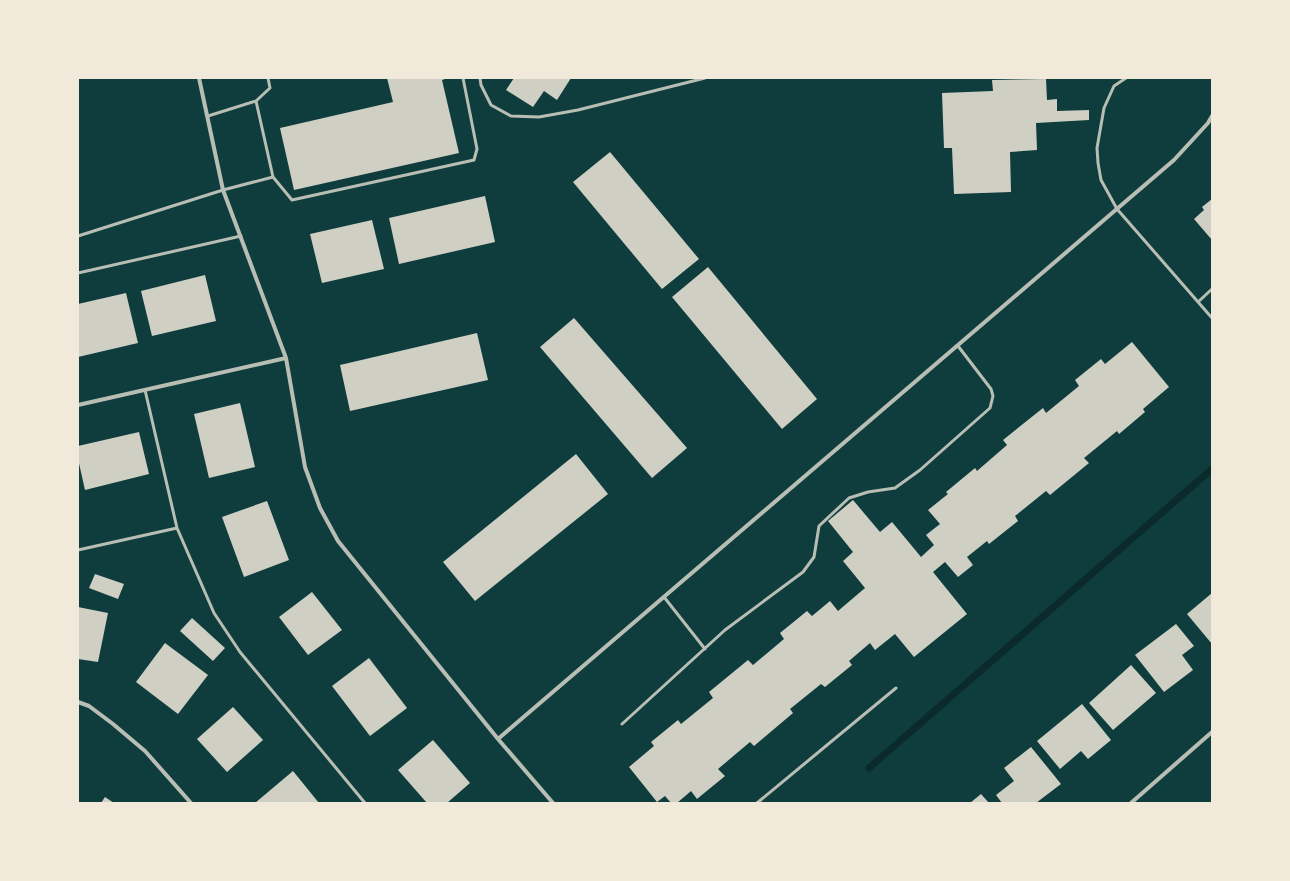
<svg xmlns="http://www.w3.org/2000/svg" width="1290" height="881" font-family="'Alegreya Sans',sans-serif">
<style>
.lines{fill:none;stroke-linecap:round;stroke-linejoin:round}
.stream{stroke:#0a2a2b;stroke-width:7}
.building{fill:#cfcfc3}
.service{stroke:#b8beb3;stroke-width:3}
.minor{stroke:#b8beb3;stroke-width:4}
</style>
<rect width="100%" height="100%" fill="#0f3d3e"/>
<g class="lines">
<path class="stream" d="M 869,768 L 1212,469"/>
</g>
<path class="building" d="M 387,78 L 448,78 L 442,80 L 459,153 L 294,190 L 280,128 L 393,102 Z
M 514,78 L 571,78 L 557,100 L 544,91 L 533,107 L 506,90 Z
M 1046,79 L 1047,100 L 1057,99 L 1057,111 L 1089,110 L 1089,120 L 1036,123 L 1037,150 L 1010,152 L 1011,192 L 954,194 L 952,148 L 944,148 L 942,93 L 993,91 L 992,80 Z
M 610,152 L 699,259 L 662,289 L 573,182 Z
M 485,196 L 495,242 L 399,264 L 389,218 Z
M 1212,199 L 1212,240 L 1194,219 L 1204,210 L 1202,207 Z
M 372,220 L 384,269 L 322,283 L 310,234 Z
M 708,267 L 817,399 L 782,429 L 672,297 Z
M 205,275 L 216,321 L 152,336 L 141,291 Z
M 126,293 L 138,343 L 78,357 L 78,304 Z
M 574,318 L 687,448 L 652,478 L 540,347 Z
M 477,333 L 488,380 L 350,411 L 340,365 Z
M 1132,342 L 1169,387 L 1143,409 L 1145,412 L 1119,434 L 1117,431 L 1084,458 L 1089,463 L 1050,495 L 1046,491 L 1015,516 L 1018,521 L 989,544 L 987,541 L 967,557 L 973,565 L 958,577 L 945,562 L 933,572 L 967,614 L 914,657 L 895,634 L 875,650 L 870,643 L 849,661 L 852,665 L 825,687 L 821,684 L 790,709 L 793,713 L 754,746 L 750,742 L 718,769 L 725,776 L 697,799 L 691,791 L 677,803 L 671,803 L 665,796 L 657,802 L 629,767 L 654,746 L 651,742 L 678,720 L 681,724 L 713,698 L 709,692 L 748,660 L 753,665 L 784,639 L 780,633 L 807,611 L 812,616 L 830,601 L 838,611 L 865,588 L 843,561 L 853,552 L 828,521 L 853,500 L 880,532 L 892,522 L 921,557 L 934,545 L 926,535 L 940,524 L 928,510 L 948,494 L 946,492 L 975,468 L 977,471 L 1007,445 L 1003,440 L 1043,408 L 1046,413 L 1079,386 L 1075,380 L 1101,359 L 1105,364 Z
M 240,403 L 255,467 L 209,478 L 194,414 Z
M 139,432 L 149,474 L 85,490 L 78,459 L 78,446 Z
M 576,454 L 608,494 L 475,601 L 443,562 Z
M 267,501 L 289,560 L 244,577 L 222,517 Z
M 95,574 L 124,584 L 118,599 L 89,588 Z
M 312,592 L 342,630 L 308,655 L 279,617 Z
M 1212,593 L 1212,644 L 1187,614 Z
M 78,607 L 108,613 L 98,662 L 78,659 Z
M 192,618 L 225,648 L 213,661 L 180,631 Z
M 1176,624 L 1194,646 L 1182,655 L 1193,670 L 1164,692 L 1135,655 Z
M 165,643 L 208,675 L 178,714 L 136,682 Z
M 369,658 L 407,708 L 370,736 L 332,686 Z
M 1131,665 L 1156,693 L 1113,730 L 1089,703 Z
M 1082,704 L 1111,740 L 1088,759 L 1081,751 L 1060,769 L 1037,741 Z
M 233,707 L 263,740 L 227,772 L 197,739 Z
M 433,740 L 470,783 L 447,803 L 427,803 L 398,770 Z
M 1031,747 L 1061,784 L 1036,803 L 1002,803 L 996,795 L 1014,781 L 1004,768 Z
M 293,771 L 319,803 L 255,803 Z
M 981,794 L 989,803 L 970,803 Z
M 105,797 L 114,803 L 101,803 Z"/>
<g class="lines">
<path class="service" d="M 480,78 L 481,85 L 491,105 L 511,116 L 539,117 L 578,110 L 705,78
M 1126,78 L 1114,86 L 1104,108 L 1097,148 L 1098,163 L 1101,180 L 1117,209 L 1212,318
M 256,101 L 273,177
M 208,116 L 256,101 L 270,88 L 268,78
M 78,236 L 223,190 L 273,177 L 292,200 L 474,160 L 477,149 L 463,78
M 78,273 L 241,236
M 1198,302 L 1212,289
M 145,390 L 177,528 L 214,613 L 240,652 L 365,803
M 78,550 L 177,528
M 664,597 L 705,649
M 622,724 L 725,630 L 803,572 L 814,557 L 819,526 L 849,498 L 868,492 L 895,488 L 920,470 L 990,408 L 993,396 L 991,389 L 958,346
M 757,803 L 896,688"/>
<path class="minor" d="M 199,78 L 223,190 L 286,358 L 305,467 L 320,508 L 338,541 L 498,739 L 553,803
M 78,405 L 286,358
M 78,702 L 89,706 L 113,724 L 145,751 L 191,803
M 498,739 L 1174,160 L 1208,123 L 1212,116
M 1131,803 L 1212,732"/>
</g>
<rect width="1290" height="881" fill="none" stroke="#f1e9da" stroke-width="158"/>
</svg>
